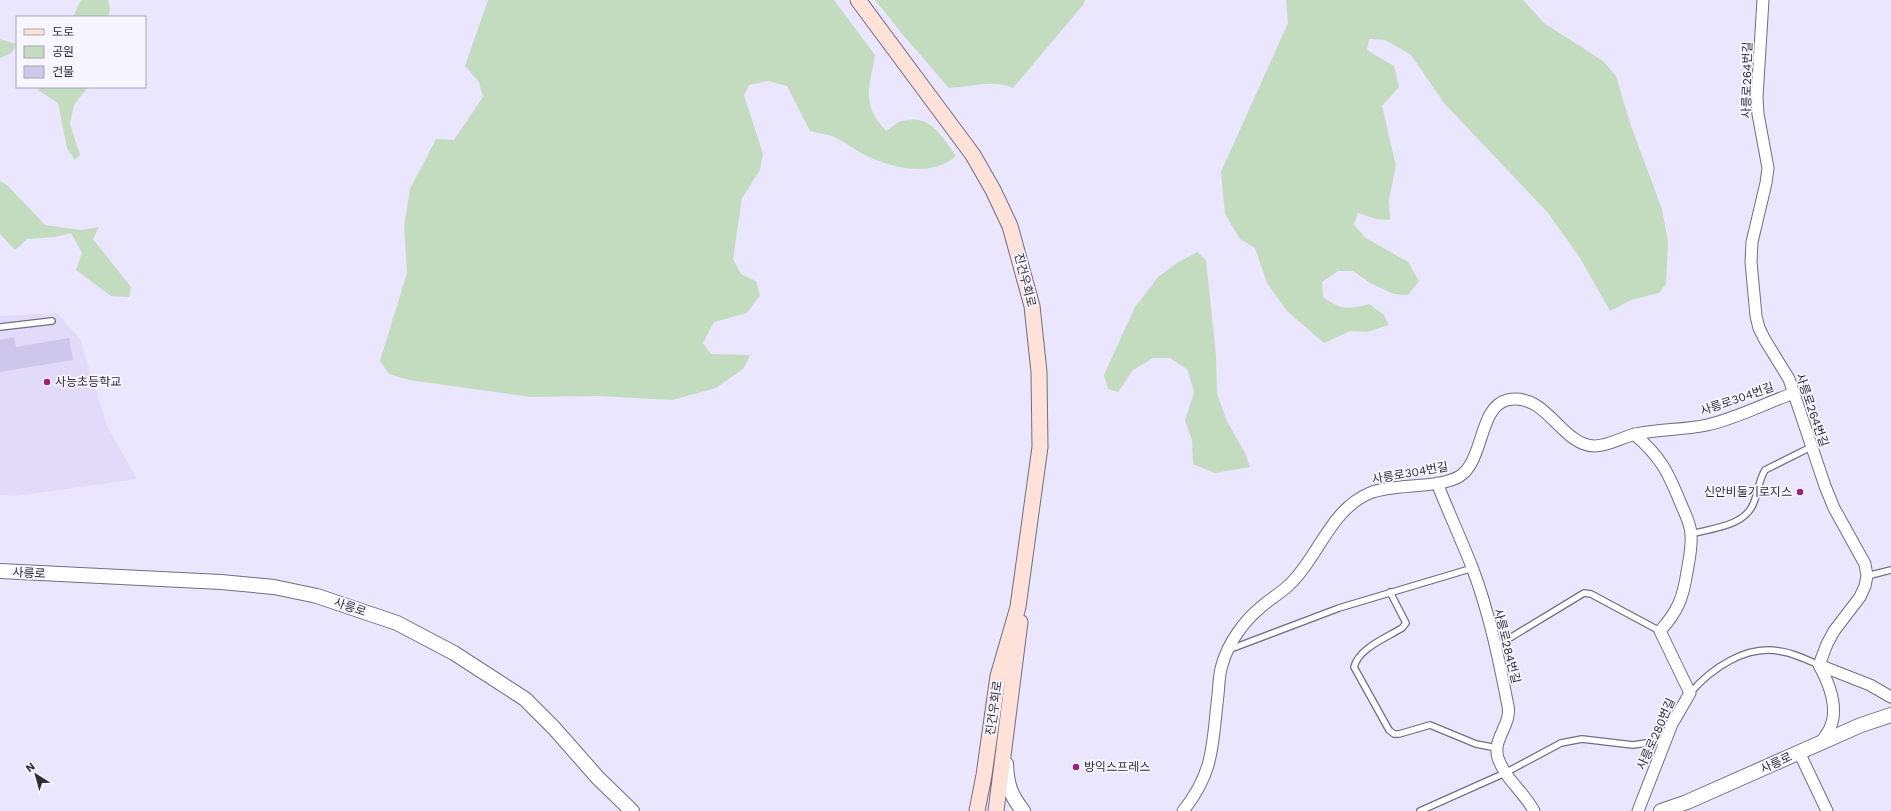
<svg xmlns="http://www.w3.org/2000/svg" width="1891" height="811" font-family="'Work Sans','Noto Sans KR',sans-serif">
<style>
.built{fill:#e1dbf9}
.green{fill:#c3dcc0}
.building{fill:#cec7ec}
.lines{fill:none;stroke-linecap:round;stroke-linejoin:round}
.service-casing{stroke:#716e82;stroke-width:8}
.minor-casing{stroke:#716e82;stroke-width:13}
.tertiary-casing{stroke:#716e82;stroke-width:16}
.secondary-casing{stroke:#716e82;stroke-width:17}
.service{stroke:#fff;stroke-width:5.5}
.minor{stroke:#fff;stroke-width:11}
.tertiary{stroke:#fff;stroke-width:14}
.secondary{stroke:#fee1d8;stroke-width:15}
.poi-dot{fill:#9c2178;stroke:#f7f5ff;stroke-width:1.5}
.labels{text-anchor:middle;stroke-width:3.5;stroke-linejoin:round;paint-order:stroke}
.street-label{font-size:12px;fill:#2f2d36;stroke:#f7f5ff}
.poi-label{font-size:12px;fill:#2f2d36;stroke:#f7f5ff;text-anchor:start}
</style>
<rect width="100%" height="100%" fill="#eae6fd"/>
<path class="built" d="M 57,313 L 80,339 L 107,426 L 137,479 L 17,496 L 0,495 L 0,316 Z"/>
<path class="green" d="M 81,0 L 108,0 L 110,9 L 108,17 L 73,17 Z
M 488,0 L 834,0 L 875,55 C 870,88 860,103 886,131 C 891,128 897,122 902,121 C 931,113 942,137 956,156 C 931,178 890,168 863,154 C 853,149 844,141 834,137 C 826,134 818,133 810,131 L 787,86 L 768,81 L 749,85 L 744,95 L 763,154 L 760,170 L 742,198 L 733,259 L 741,274 L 756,281 L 760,295 L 747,313 L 714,322 L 703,343 L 711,354 L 750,355 L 744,368 L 716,388 L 672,400 L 600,396 L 531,397 L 409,380 L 389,374 L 380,361 L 407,273 L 404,226 L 410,189 L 436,139 L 454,140 L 483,97 L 479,82 L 465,66 Z
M 875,0 L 1085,0 L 1083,5 L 1013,88 C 994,79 970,87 949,88 L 903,35 Z
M 1286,0 L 1523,0 L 1544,23 L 1603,61 L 1616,76 L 1631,126 L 1662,209 L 1668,242 L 1666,284 L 1659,293 L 1631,300 L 1610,311 L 1580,258 L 1548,213 L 1444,103 L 1411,55 L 1385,40 L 1369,39 L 1367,50 L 1394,66 L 1399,87 L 1382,106 L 1396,166 L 1389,199 L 1390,220 L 1376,219 L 1358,213 L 1354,225 L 1366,238 L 1408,262 L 1419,281 L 1408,295 L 1394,294 L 1370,283 L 1353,271 L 1338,271 L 1322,282 L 1323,297 C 1341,310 1347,310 1369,304 L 1384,315 L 1389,325 L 1367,332 L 1350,331 L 1324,343 L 1287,311 L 1267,283 L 1255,248 L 1240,239 L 1225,214 L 1221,172 L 1288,23 Z
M 0,39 L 16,44 L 12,53 L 0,58 Z
M 39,87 L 88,87 L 74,105 L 70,124 L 80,155 L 75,160 L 67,148 L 58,103 L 38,90 Z
M 0,181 L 7,185 L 45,225 L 81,230 L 99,227 L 93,239 L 131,287 L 129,297 L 111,296 L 76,270 L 82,253 L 71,233 L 55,237 L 27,239 L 15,250 L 0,234 Z
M 1197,252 L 1206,260 L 1216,355 L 1217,394 L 1227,421 L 1245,453 L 1250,467 L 1215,473 L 1193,464 L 1192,440 L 1185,421 L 1194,392 L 1187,369 L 1170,358 L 1153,358 L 1133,370 L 1118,392 L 1108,389 L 1104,375 L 1135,307 L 1158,277 L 1177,263 Z"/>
<path class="building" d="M 14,337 L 16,347 L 69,338 L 73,360 L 0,372 L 0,340 Z"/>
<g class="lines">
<g class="service-casing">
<path id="service" d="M 0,327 L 52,321
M 1691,534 C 1713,528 1746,526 1754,502 C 1758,492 1759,480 1765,470 L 1811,447
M 1867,576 L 1891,570
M 1390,592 L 1406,623 L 1402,628 C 1386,638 1359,648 1354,667 L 1389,730 L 1394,734 L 1399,734 L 1430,725 L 1476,744 L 1497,748
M 1495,647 L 1584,593 L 1591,594 L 1660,631
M 1228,650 L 1339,608 L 1473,568
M 1690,693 C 1711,669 1745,645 1779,651 C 1793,653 1806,659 1819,665
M 1420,811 L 1505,773 L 1561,743 L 1582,739 L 1633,745 L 1666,740"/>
</g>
<g class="minor-casing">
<path id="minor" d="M 1763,0 L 1757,97 L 1758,114 L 1768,168 L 1766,183 L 1752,242 L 1751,262 L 1756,316 L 1759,328 L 1765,340 L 1789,379 L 1825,486 L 1834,508 L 1865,564 L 1867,576 L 1865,586 L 1860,597 L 1834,631 L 1827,644 L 1819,665 L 1870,685 L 1891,697
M 1634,434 C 1661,457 1668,472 1681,504 C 1685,514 1691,524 1691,535 C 1692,548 1689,560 1687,572 C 1683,598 1678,611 1660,631 L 1690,693 L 1672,724 L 1638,811
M 1437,483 C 1448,511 1461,539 1472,567 C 1489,611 1499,660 1508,706 C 1512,724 1492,739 1498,758 C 1505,779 1524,792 1534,811
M 1819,665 C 1829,683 1839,708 1830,728 C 1828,733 1824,737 1821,742
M 1799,752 L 1827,811
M 1183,811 C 1215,771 1212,744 1218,695 C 1219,685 1219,674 1222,665 C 1228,643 1244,621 1261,607 C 1271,598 1283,592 1292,582 C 1319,555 1331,509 1370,493 C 1394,483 1440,489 1460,476 C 1484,460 1479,407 1507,400 C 1546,391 1561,445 1594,446 C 1609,446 1622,437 1636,434 C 1659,429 1684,430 1707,425 C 1735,419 1766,403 1794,393"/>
</g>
<g class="tertiary-casing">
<path id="tertiary" d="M 0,571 L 221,582 L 274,587 L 317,596 L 397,623 L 454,653 L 525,699 L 554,728 L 598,778 L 632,811
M 1006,764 C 1007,785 1010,794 1023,811
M 1661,811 L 1687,802 L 1861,725 L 1891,715"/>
</g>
<g class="secondary-casing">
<path id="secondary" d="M 858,0 L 973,155 L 993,190 L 1010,226 L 1032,306 L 1039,372 L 1040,447 L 1018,607 L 998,676 L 984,775 L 977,811
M 996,811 L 1020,622"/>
</g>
<use href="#service" class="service"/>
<use href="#minor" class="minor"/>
<use href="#tertiary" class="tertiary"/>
<use href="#secondary" class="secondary"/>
</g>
<g class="poi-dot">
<circle cx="47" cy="382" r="4"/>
<circle cx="1800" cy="492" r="4"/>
<circle cx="1076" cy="767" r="4"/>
</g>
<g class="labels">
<g class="street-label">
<text transform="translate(1747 80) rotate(-89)" y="4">사릉로264번길</text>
<text transform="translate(1025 280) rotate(76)" y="4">진건우회로</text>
<text transform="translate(1737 399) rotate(-19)" y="4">사릉로304번길</text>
<text transform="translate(1812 410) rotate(71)" y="4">사릉로264번길</text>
<text transform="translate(1410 473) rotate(-10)" y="4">사릉로304번길</text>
<text transform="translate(29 573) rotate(3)" y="4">사릉로</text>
<text transform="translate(350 607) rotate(19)" y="4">사릉로</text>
<text transform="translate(1507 646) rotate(76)" y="4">사릉로284번길</text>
<text transform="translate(994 708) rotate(-82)" y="4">진건우회로</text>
<text transform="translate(1656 734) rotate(-66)" y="4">사릉로280번길</text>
<text transform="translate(1776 763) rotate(-25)" y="4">사릉로</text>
</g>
<g class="poi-label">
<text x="55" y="386">사능초등학교</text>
<text x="1792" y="496" text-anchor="end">신안비둘기로지스</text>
<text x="1084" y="771">방익스프레스</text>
</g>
</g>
<rect x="16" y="16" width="130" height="72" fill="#f7f5ff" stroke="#a7a5af"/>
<rect x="24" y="29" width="20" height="6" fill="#fee1d8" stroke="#a7a5af"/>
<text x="52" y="36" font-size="12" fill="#2f2d36">도로</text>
<rect x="24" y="46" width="20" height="12" fill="#c3dcc0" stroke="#a7a5af"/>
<text x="52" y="56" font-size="12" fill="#2f2d36">공원</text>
<rect x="24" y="66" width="20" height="12" fill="#cec7ec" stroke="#a7a5af"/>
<text x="52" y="76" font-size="12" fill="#2f2d36">건물</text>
<g transform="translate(36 775) rotate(323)" stroke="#f7f5ff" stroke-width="3" paint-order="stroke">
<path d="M0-3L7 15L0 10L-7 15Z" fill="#2f2d36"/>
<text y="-6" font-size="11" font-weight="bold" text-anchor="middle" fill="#2f2d36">N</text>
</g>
</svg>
